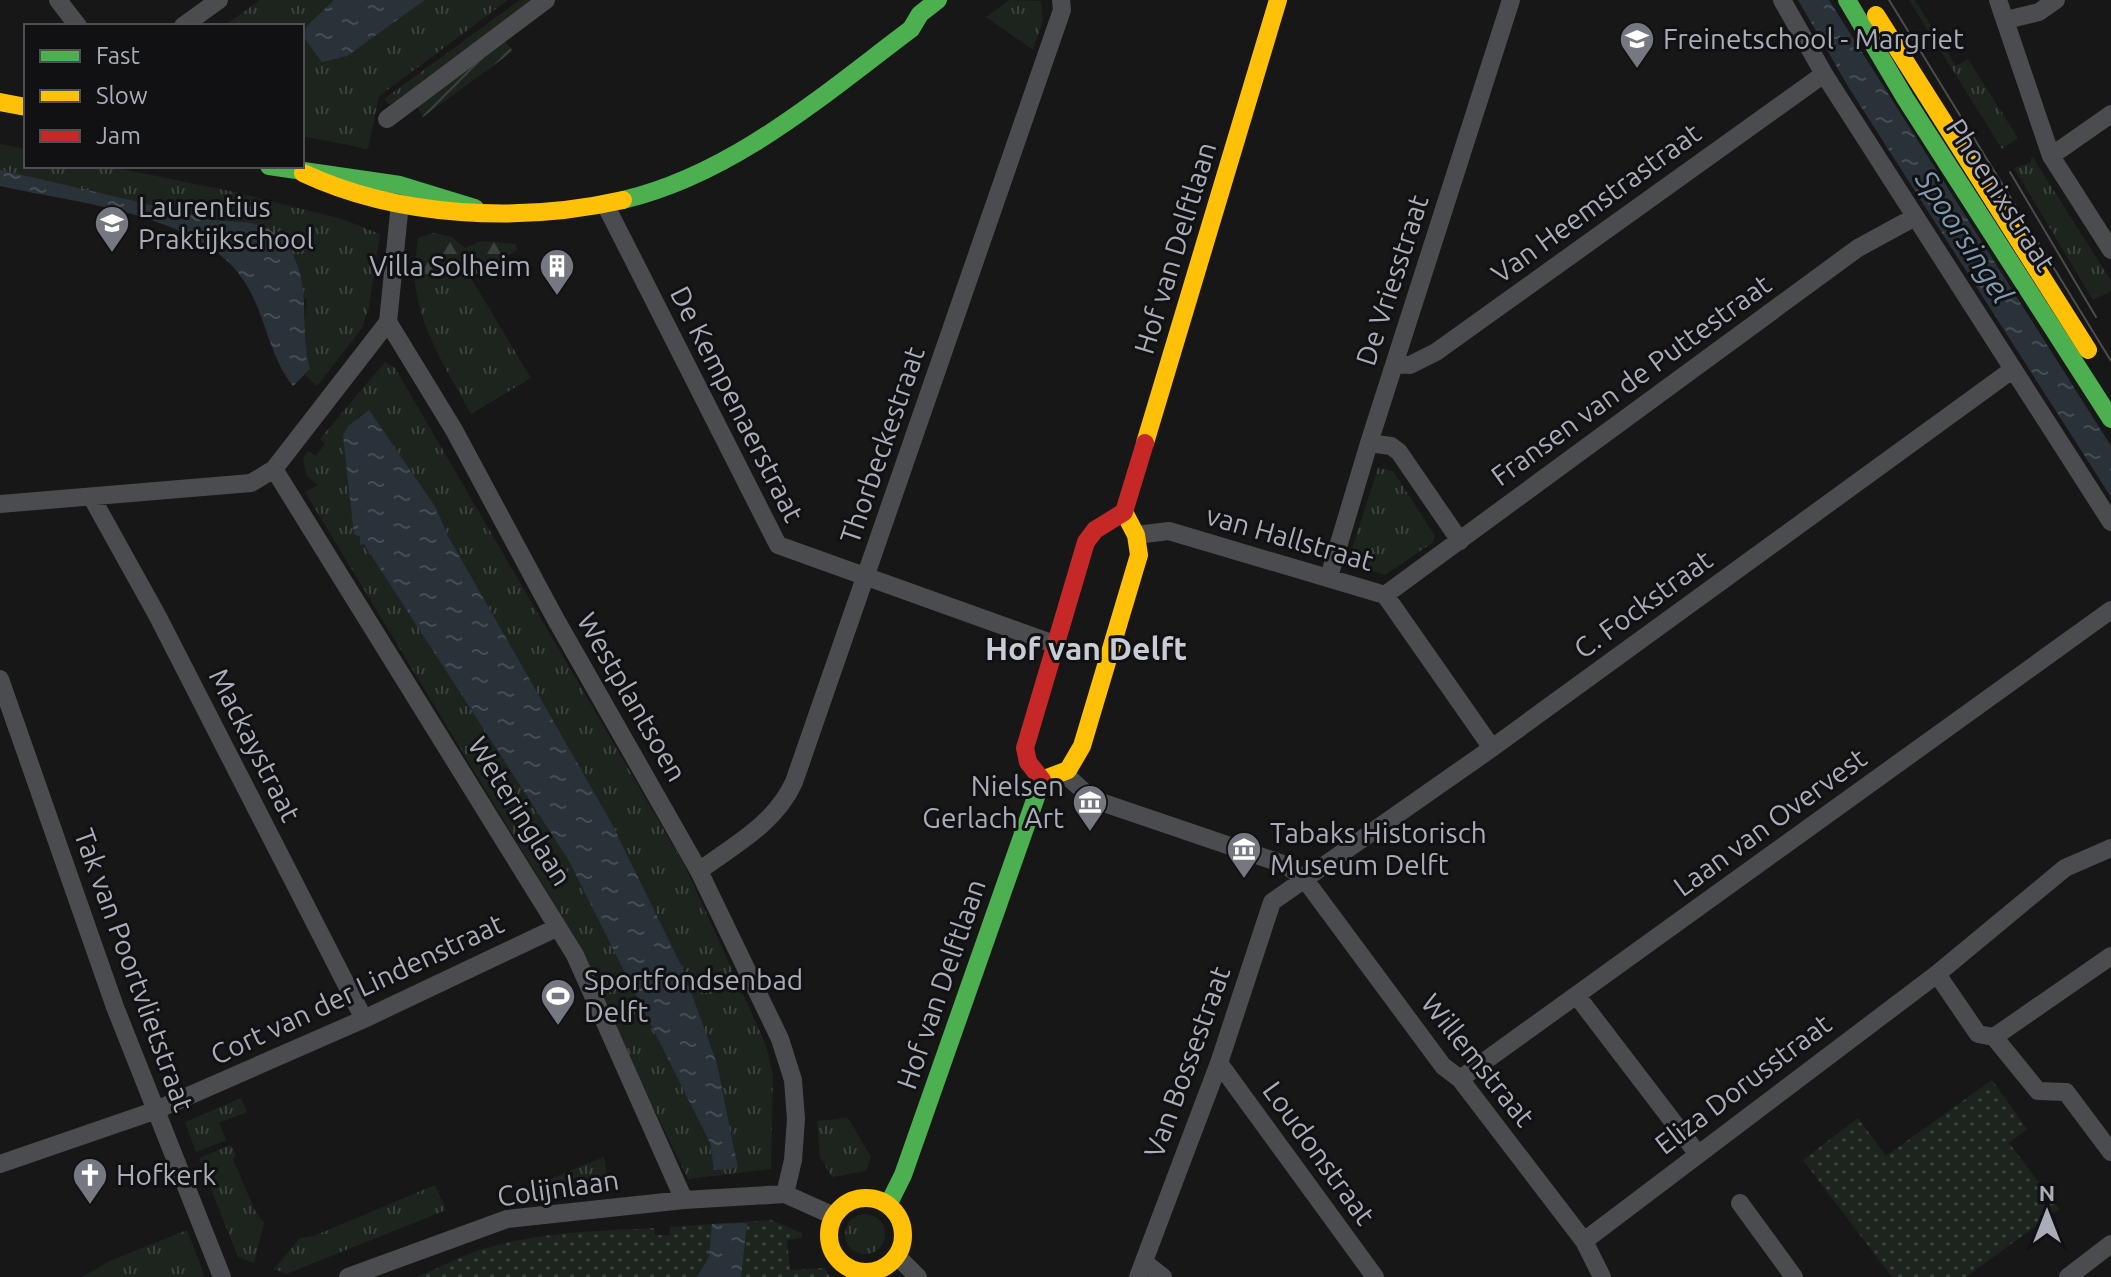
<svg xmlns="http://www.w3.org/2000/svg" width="2111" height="1277" font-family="Ubuntu,sans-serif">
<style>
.grass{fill:url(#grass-tufts);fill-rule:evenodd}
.forest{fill:url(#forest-firs)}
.park{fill:url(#park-dots)}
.garden{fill:url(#garden-furrows)}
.water{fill:url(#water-ripples)}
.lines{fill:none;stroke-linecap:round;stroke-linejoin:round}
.street{stroke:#4b4c50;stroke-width:18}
.fast{stroke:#4caf50;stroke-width:18}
.slow{stroke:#ffc107;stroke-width:18}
.jam{stroke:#c62828;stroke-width:18}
.tram{stroke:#4b4c4f;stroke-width:2}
.labels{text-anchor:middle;stroke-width:6;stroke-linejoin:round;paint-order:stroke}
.poi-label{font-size:28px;fill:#a8adb8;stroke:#111113;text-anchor:start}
.street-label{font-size:28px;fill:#a8adb8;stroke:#111113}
.water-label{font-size:30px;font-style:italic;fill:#7f9bb3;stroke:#111113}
.quarter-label{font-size:32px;font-weight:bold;fill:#c9ccd4;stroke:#111113}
</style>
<defs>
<pattern id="grass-tufts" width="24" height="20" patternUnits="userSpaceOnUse" patternTransform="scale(2)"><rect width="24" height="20" fill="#1d241e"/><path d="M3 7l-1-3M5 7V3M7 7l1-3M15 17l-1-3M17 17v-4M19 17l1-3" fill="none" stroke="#3b413d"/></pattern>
<pattern id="forest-firs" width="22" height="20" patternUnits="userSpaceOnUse" patternTransform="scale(2)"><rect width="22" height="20" fill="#1d241e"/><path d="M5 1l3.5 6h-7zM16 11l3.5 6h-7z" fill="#3b413d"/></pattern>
<pattern id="park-dots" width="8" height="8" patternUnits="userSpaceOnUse" patternTransform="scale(2)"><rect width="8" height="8" fill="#1d241e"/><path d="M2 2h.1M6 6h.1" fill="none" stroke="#3b413d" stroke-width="1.8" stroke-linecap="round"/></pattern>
<pattern id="garden-furrows" width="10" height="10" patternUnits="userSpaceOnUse" patternTransform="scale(2)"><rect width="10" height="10" fill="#1d241e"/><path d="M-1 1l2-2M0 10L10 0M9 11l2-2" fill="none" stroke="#3b413d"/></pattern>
<pattern id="water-ripples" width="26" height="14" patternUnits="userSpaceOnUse" patternTransform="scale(2)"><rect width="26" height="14" fill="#2a3239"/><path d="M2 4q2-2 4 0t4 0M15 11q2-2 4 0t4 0" fill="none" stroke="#464d54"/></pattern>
</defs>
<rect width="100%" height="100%" fill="#171717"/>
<path class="grass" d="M 260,0 L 334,0 L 307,26 L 347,56 L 425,0 L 508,0 L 379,96 L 368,149 L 302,136 L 302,26 L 224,26 Z
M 520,0 L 532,0 L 390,105 L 384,99 Z
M 1010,0 L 1041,1 L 1043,20 L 1033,50 L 986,17 Z
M 1909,0 L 1915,0 L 1956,66 L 1968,59 L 2018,138 L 2002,149 Z
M 0,144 L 26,149 L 26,166 L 107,166 L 234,192 L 342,219 L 380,234 L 369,307 L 362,328 L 317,386 L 305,375 L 310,369 L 302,343 L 307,301 L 253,224 L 216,220 L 0,170 Z
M 2032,156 L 2111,281 L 2111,291 L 2093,300 L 2014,168 L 2030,163 Z
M 442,273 L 471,278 L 531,378 L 471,414 C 446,368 418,327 414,274 L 423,283 Z
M 385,362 L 395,368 L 685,866 L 766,1045 L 773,1076 L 771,1169 L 688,1179 L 557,908 L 305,492 L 318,485 L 306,475 L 303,459 L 308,451 L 316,456 L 325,444 L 320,439 ZM 361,414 L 436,508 L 448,536 L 612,824 L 682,967 L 723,1169 L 714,1169 L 710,1143 L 569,861 L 364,543 L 361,545 L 343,435 Z
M 1378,468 L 1393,471 L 1435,536 L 1432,543 L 1385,575 L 1354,565 L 1349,558 Z
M 241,1098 L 247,1112 L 219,1123 L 226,1140 L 196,1152 L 185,1122 Z
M 848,1118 L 871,1157 L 866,1171 L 832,1177 L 820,1157 L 817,1121 Z
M 231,1145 L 236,1155 L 233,1159 L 254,1209 L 264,1223 L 254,1263 L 238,1257 L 199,1158 Z
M 604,1157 L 609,1188 L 520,1196 L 518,1192 Z
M 435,1185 L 446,1210 L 286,1274 L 274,1269 L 300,1238 L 314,1236 Z
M845 1234a20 20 0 1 1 40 0a20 20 0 1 1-40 0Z
M 187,1230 L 205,1277 L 82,1277 L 110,1261 Z"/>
<path class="forest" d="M 434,233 L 452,237 L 465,248 L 481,241 L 516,244 L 517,250 L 471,278 L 442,273 L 423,283 L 414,274 L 418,238 Z"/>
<path class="park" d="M 1992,1080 L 2027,1129 L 2009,1143 L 2059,1209 L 1966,1277 L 1892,1277 L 1803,1160 L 1858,1118 L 1886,1156 Z
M 771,1220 L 802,1233 L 802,1238 L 787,1240 L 790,1270 L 824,1268 L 830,1277 L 416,1277 C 438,1269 458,1257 480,1250 C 536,1232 596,1231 654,1228 L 655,1235 L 670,1235 L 670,1227 Z"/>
<path class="garden" d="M 504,40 L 513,51 L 423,117 L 416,104 Z"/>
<path class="water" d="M 334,0 L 425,0 L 347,56 L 322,62 L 303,36 L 307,26 Z
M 1798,0 L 1829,0 L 2111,446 L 2111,497 L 1849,88 Z
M 0,170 C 72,186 143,203 215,220 C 227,222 239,221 251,223 C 263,226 281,235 287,245 C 314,284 298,327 310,369 L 293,386 C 268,355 266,314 244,281 C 200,213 74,203 0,186 Z
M 369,410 L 436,508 L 448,536 L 612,824 L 682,967 L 717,1064 L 738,1168 L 714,1170 L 710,1143 L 569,861 L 364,544 L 360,545 L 360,537 L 354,534 L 343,435 L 348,426 Z
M 747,1223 L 741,1277 L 697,1277 L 709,1257 L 712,1224 Z"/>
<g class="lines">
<path class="street" d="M 58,0 L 78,26
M 1782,0 L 1824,74 L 2111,522
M 1998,0 L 2051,156 L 2111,250
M 2006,20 L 2039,12 L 2056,0
M 183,26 L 219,0
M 387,119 L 546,0
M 2051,156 L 2111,114
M 401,193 L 388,322 L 454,430 L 555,618 L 699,871 L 780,1039 L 793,1080 L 796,1119 L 793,1160 L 785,1194
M 605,204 L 778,545 L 1054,644
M 1397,364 L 1410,365 L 1436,352 L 1824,74
M 1369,443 L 1391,446 L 1399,452 L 1460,541
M 274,469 L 575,955 L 684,1200
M 92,498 L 157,615 L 364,1019
M 0,504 L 251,483 L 274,469 L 388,322
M 1136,535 L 1169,531 L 1385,595 L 1492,748
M 1329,577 L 1369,443 L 1511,0
M 1385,595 L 1858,248 L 1915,217
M 0,679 L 115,1007 L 222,1277
M 1066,775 L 1092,799 L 1286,865 L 1306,881 L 1443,1066 L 1460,1079 L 1584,1241 L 1602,1277
M 699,871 C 734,845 775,824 794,782 L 1062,10 L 1061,0
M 1937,974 L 1978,1034 L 1994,1037 L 2038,1091 L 2066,1092 L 2111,1152
M 1577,996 L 1697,1153
M 1994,1037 L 2111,956
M 1219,1063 L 1375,1277
M 1460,1079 L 2111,610
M 0,1164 L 154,1111 L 364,1019 L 556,928
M 1740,1203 L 1794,1277
M 1584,1241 L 1937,974 L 2065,868 L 2111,848
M 897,1256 L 918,1277
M 1144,1262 L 1163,1277
M 348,1277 L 507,1219 L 684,1200 L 785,1194 L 834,1216
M 1138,1277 L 1219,1063 L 1272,902 L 1492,748 L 2012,370
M 2068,1277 L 2111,1244"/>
<path class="fast" d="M 1847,0 L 1905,98 L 2111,419
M 269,166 L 400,185 L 475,208
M 623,200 C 733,174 823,95 911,29 L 920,14 L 938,0
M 888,1205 L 903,1175 L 1042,780"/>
<path class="slow" d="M 1876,15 L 2088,350
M 0,102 L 26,107
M 303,173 C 399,218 521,223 623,200
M 1145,443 L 1278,0
M 1042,780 L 1068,770 L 1082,746 L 1139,555 L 1136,535 L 1124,512
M829 1235a37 37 0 1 1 74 0a37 37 0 1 1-74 0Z"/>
<path class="jam" d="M 1042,780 L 1028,762 L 1025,748 L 1086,542 L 1095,530 L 1124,512 L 1145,443"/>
<path class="tram" d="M 1889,0 L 2111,361
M 2010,172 L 2096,317"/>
</g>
<defs>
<g id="school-pin" transform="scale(1.8)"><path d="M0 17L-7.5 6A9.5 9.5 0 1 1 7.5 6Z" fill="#757880" stroke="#111113"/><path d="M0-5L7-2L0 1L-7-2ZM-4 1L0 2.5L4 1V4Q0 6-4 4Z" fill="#fff"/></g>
<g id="building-pin" transform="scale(1.8)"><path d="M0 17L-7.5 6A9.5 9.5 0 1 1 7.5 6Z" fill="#757880" stroke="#111113"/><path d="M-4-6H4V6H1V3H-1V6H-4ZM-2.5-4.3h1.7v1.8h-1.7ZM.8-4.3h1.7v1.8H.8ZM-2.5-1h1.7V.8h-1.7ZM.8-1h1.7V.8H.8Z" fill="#fff"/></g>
<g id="museum-pin" transform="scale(1.8)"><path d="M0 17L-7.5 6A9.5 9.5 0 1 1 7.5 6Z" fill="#757880" stroke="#111113"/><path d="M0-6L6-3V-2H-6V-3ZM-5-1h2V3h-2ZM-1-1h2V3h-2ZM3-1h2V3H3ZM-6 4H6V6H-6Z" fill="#fff"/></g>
<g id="stadium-pin" transform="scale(1.8)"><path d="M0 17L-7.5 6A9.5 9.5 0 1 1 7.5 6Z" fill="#757880" stroke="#111113"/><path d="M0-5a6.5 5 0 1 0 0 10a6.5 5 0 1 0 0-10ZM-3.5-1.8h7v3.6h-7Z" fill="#fff"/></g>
<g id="church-pin" transform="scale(1.8)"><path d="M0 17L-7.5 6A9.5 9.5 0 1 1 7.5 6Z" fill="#757880" stroke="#111113"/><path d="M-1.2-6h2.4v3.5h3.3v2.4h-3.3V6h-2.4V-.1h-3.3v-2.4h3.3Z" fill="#fff"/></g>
</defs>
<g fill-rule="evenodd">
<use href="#school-pin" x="1637" y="39"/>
<use href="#school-pin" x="112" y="223"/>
<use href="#building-pin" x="557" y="266"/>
<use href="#museum-pin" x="1090" y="802"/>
<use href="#museum-pin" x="1244" y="849"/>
<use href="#stadium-pin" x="558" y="996"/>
<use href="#church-pin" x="90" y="1175"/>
</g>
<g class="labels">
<g class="poi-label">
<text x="1663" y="49">Freinetschool - Margriet</text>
<text x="138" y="217">Laurentius<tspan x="138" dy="32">Praktijkschool</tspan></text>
<text x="531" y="276" text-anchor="end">Villa Solheim</text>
<text x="1064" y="796" text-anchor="end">Nielsen<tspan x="1064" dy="32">Gerlach Art</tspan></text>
<text x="1270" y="843">Tabaks Historisch<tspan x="1270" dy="32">Museum Delft</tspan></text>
<text x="584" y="990">Sportfondsenbad<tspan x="584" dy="32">Delft</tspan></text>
<text x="116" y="1185">Hofkerk</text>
</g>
<g class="street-label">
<text transform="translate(2001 195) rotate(57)" y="10">Phoenixstraat</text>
<text transform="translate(1596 203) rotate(-36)" y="10">Van Heemstrastraat</text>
<text transform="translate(1175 248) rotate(-73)" y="10">Hof van Delftlaan</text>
<text transform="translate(1392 280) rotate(-72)" y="10">De Vriesstraat</text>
<text transform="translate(1631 380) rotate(-36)" y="10">Fransen van de Puttestraat</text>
<text transform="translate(737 404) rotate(63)" y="10">De Kempenaerstraat</text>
<text transform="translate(882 445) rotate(-71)" y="10">Thorbeckestraat</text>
<text transform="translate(1290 538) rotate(16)" y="10">van Hallstraat</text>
<text transform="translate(1643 604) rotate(-36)" y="10">C. Fockstraat</text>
<text transform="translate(632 697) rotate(60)" y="10">Westplantsoen</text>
<text transform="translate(255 745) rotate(63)" y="10">Mackaystraat</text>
<text transform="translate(520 811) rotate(58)" y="10">Weteringlaan</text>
<text transform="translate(1770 822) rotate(-36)" y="10">Laan van Overvest</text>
<text transform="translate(134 970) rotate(70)" y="10">Tak van Poortvlietstraat</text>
<text transform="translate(941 984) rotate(-71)" y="10">Hof van Delftlaan</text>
<text transform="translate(357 989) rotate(-25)" y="10">Cort van der Lindenstraat</text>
<text transform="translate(1478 1060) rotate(51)" y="10">Willemstraat</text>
<text transform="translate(1187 1062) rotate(-70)" y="10">Van Bossestraat</text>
<text transform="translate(1743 1084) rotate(-37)" y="10">Eliza Dorusstraat</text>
<text transform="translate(1319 1153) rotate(54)" y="10">Loudonstraat</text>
<text transform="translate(558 1188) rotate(-8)" y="10">Colijnlaan</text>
</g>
<g class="water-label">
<text transform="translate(1964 237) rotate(57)" y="10">Spoorsingel</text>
</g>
<g class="quarter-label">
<text x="1086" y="660">Hof van Delft</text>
</g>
</g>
<rect x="24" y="24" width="280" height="144" fill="#111113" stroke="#4d4f55" stroke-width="2"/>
<rect x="40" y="50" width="40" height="12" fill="#4caf50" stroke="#4d4f55" stroke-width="2"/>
<text x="96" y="64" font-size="24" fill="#a8adb8">Fast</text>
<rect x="40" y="90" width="40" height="12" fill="#ffc107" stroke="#4d4f55" stroke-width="2"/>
<text x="96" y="104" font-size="24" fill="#a8adb8">Slow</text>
<rect x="40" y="130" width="40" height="12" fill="#c62828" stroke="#4d4f55" stroke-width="2"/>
<text x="96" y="144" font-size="24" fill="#a8adb8">Jam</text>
<g transform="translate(2047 1213)" stroke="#111113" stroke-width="6" paint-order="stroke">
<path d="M0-6L14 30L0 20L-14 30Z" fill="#a8adb8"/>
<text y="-12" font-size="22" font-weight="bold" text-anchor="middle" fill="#a8adb8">N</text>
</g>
</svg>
